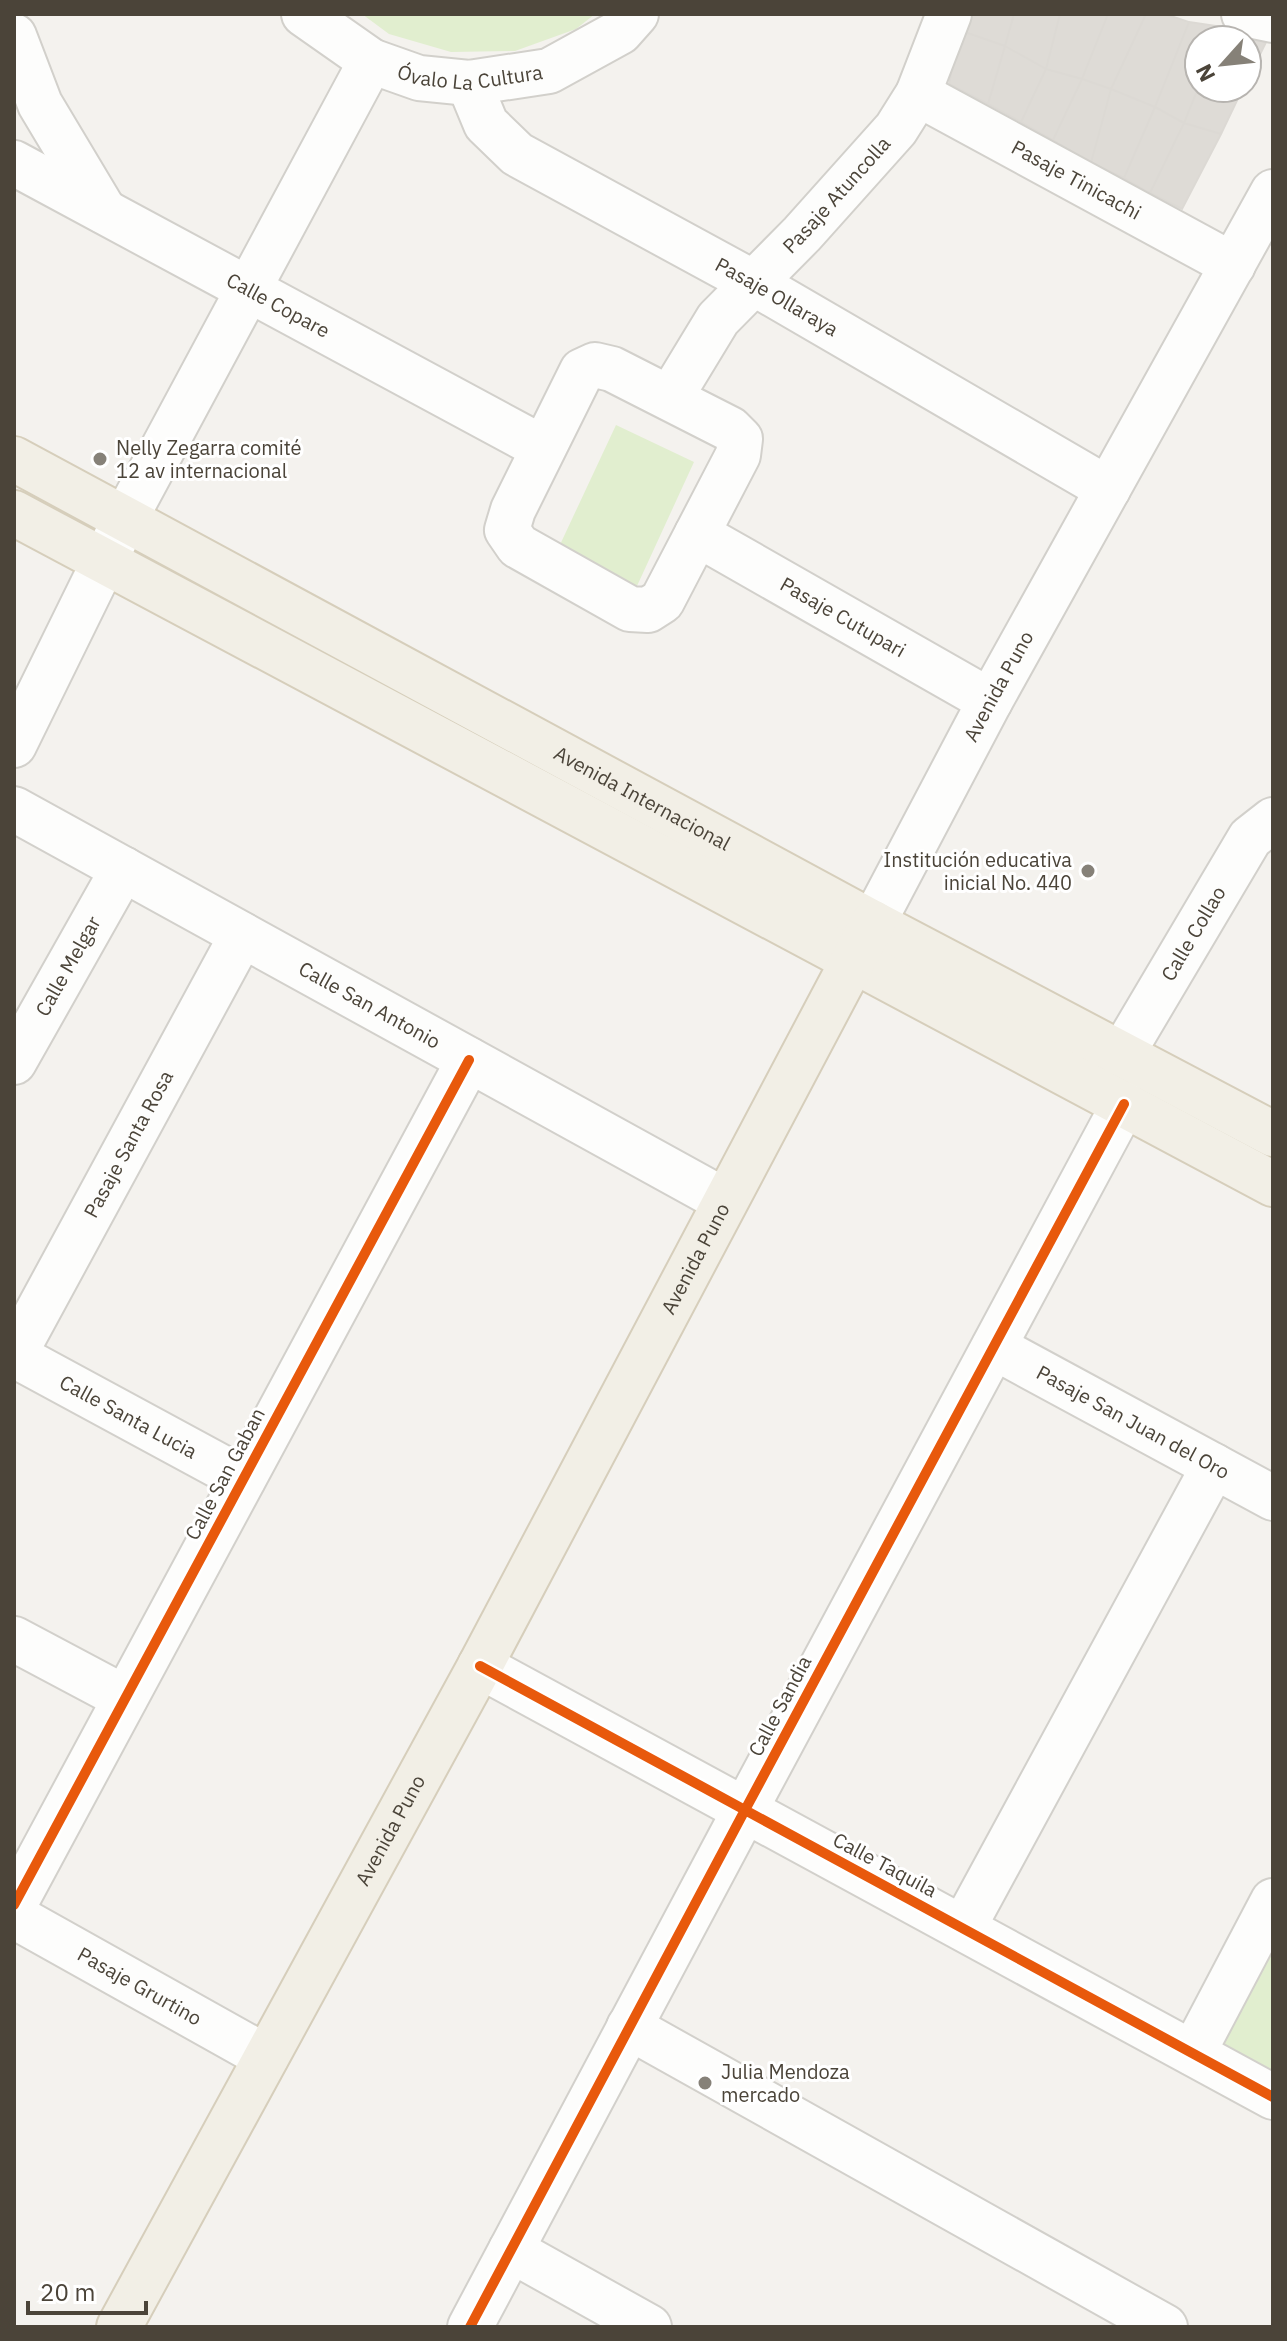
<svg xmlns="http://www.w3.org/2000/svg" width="1287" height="2341" font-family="'IBM Plex Sans',sans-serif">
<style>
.green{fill:#e1eecf}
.building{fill:#dedbd6;stroke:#dcd9d4;stroke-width:2}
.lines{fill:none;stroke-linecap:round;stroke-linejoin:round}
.minor-casing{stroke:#d2d0cb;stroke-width:48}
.major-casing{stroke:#d6cebb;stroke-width:48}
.minor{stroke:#fdfdfc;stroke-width:44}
.major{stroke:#f2efe6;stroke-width:44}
.cycleway-casing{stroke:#fff;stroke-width:15}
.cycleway{stroke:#e8590c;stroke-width:10}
.poi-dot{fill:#868178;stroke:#fff;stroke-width:3}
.labels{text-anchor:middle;stroke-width:6;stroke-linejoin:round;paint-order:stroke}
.street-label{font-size:20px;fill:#4b4439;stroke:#fff}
.poi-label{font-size:20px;fill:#4b4439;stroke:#fff;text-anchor:start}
</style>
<rect width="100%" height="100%" fill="#f4f2ee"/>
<path class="green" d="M 362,14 L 595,14 L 576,29 L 515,51 L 451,52 L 389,34 Z
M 616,425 L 694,462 L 637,586 L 558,549 Z
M 1273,1949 L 1273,2078 L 1219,2048 Z"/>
<path class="building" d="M 965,14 L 1014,14 L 1005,46 L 959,30 Z
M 1014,14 L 1060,14 L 1046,69 L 1005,46 Z
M 1060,14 L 1108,14 L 1082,79 L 1046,69 Z
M 1108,14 L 1146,14 L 1111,89 L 1082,79 Z
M 1146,14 L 1165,14 L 1189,22 L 1155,107 L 1111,89 Z
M 1189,22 L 1223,27 L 1218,40 L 1199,40 L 1199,86 L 1184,123 L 1155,107 Z
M 1223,27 L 1267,40 L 1247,81 L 1247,40 L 1218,40 Z
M 959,30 L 1005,46 L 988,104 L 949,84 Z
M 1005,46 L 1046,69 L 1021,122 L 988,104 Z
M 1046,69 L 1082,79 L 1053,140 L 1021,122 Z
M 1082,79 L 1111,89 L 1091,163 L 1053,140 Z
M 1199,86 L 1243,88 L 1221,134 L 1184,123 Z
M 1111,89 L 1155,107 L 1124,178 L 1091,163 Z
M 1155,107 L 1184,123 L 1150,193 L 1124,178 Z
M 1184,123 L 1221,134 L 1182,209 L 1150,193 Z"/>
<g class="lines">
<g class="minor-casing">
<g id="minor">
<path id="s1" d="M 304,14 L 371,61 L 419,78 L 469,83 L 549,71 L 620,32 L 636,14"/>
<path d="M 1244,14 L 1273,20"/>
<path d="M 14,36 L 40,104 L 104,211"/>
<path id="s2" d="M 469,83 L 486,124 L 517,154 L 752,282 L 1108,489"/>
<path id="s3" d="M 918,94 L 1233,265"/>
<path id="s4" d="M 14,163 L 543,448"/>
<path d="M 595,365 L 612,369 L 730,429 L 740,439 L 738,455 L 662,601 L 648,610 L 630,609 L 518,546 L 507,530 L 513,510 L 582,371 Z"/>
<path id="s5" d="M 670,398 L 718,319 L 802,234 L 896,129 L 918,94 L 949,14"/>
<path id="s6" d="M 697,534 L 990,701"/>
<path d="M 14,745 L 125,519 L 371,61"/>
<path id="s7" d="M 14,809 L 725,1201"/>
<path id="s8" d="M 873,923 L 990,701 L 1273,192"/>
<path id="s9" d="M 1122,1054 L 1250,838 L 1273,820"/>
<path id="s10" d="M 14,1062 L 123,869"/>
<path id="s11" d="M 994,1347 L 1273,1498"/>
<path id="s12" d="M 14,1355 L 242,935"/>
<path id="s13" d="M 14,1355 L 243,1479"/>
<path d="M 14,1639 L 125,1698"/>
<path d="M 480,1666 L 1273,2097"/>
<path d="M 14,1905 L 469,1060"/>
<path id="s14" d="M 14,1916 L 266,2057"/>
<path d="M 963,1928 L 1214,1466"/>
<path d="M 629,2027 L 1165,2327"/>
<path d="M 1193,2053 L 1273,1901"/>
<path d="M 511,2250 L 649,2327"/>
<path d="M 470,2327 L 745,1810 L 1124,1104"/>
</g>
</g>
<g class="major-casing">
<g id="major">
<path id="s15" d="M 14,459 L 873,923 L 1273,1134"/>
<path d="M 14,513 L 1273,1184"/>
<path id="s16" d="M 119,2327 L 480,1666 L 873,923"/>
</g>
</g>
<use href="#minor" class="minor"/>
<use href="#major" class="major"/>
<g class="cycleway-casing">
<path id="cycleway" d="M 480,1666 L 1273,2097
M 14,1905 L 469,1060
M 470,2327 L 745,1810 L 1124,1104"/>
</g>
<use href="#cycleway" class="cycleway"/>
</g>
<g class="poi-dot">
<circle cx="100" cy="459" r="8"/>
<circle cx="1088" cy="871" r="8"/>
<circle cx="705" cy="2083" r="8"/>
</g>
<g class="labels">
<g class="street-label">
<text dy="7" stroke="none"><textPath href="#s1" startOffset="184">Óvalo La Cultura</textPath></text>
<text dy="7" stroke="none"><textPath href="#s3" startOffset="180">Pasaje Tinicachi</textPath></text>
<text dy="7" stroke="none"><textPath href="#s5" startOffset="264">Pasaje Atuncolla</textPath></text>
<text dy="7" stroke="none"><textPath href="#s2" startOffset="384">Pasaje Ollaraya</textPath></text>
<text dy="7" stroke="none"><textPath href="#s4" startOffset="300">Calle Copare</textPath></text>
<text dy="7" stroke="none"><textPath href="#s6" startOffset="168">Pasaje Cutupari</textPath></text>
<text dy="7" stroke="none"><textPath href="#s8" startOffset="268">Avenida Puno</textPath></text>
<text dy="7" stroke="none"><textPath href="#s15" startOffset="714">Avenida Internacional</textPath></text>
<text dy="7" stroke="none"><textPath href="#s9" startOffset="140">Calle Collao</textPath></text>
<text dy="7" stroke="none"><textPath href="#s10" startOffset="110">Calle Melgar</textPath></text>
<text dy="7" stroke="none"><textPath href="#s7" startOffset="406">Calle San Antonio</textPath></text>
<text dy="7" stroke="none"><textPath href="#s12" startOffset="240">Pasaje Santa Rosa</textPath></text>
<text dy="7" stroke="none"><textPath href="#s16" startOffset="1214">Avenida Puno</textPath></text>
<text dy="7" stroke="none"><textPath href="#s13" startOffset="130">Calle Santa Lucia</textPath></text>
<text dy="7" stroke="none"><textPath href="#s11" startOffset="158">Pasaje San Juan del Oro</textPath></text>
<text transform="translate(225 1474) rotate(-62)" y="7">Calle San Gaban</text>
<text transform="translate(780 1706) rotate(-62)" y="7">Calle Sandia</text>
<text dy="7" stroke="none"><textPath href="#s16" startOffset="566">Avenida Puno</textPath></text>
<text transform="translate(885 1865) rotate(28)" y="7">Calle Taquila</text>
<text dy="7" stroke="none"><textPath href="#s14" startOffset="144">Pasaje Grurtino</textPath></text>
</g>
<g class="poi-label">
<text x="116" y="455">Nelly Zegarra comité<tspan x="116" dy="23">12 av internacional</tspan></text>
<text x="1072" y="867" text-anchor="end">Institución educativa<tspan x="1072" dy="23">inicial No. 440</tspan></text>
<text x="721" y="2079">Julia Mendoza<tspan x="721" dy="23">mercado</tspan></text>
</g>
</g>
<rect width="1287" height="2341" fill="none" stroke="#4b4439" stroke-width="32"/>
<g transform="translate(1223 64) rotate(243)"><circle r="38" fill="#ffffff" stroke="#b7b4b0" stroke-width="2"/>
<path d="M0-6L14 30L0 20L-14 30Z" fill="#868178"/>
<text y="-12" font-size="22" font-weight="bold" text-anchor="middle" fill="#4b4439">N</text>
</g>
<path d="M28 2301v12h118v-12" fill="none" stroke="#4b4439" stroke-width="4"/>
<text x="40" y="2301" font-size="24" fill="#4b4439" stroke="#ffffff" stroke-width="6" paint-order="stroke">20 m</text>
</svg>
